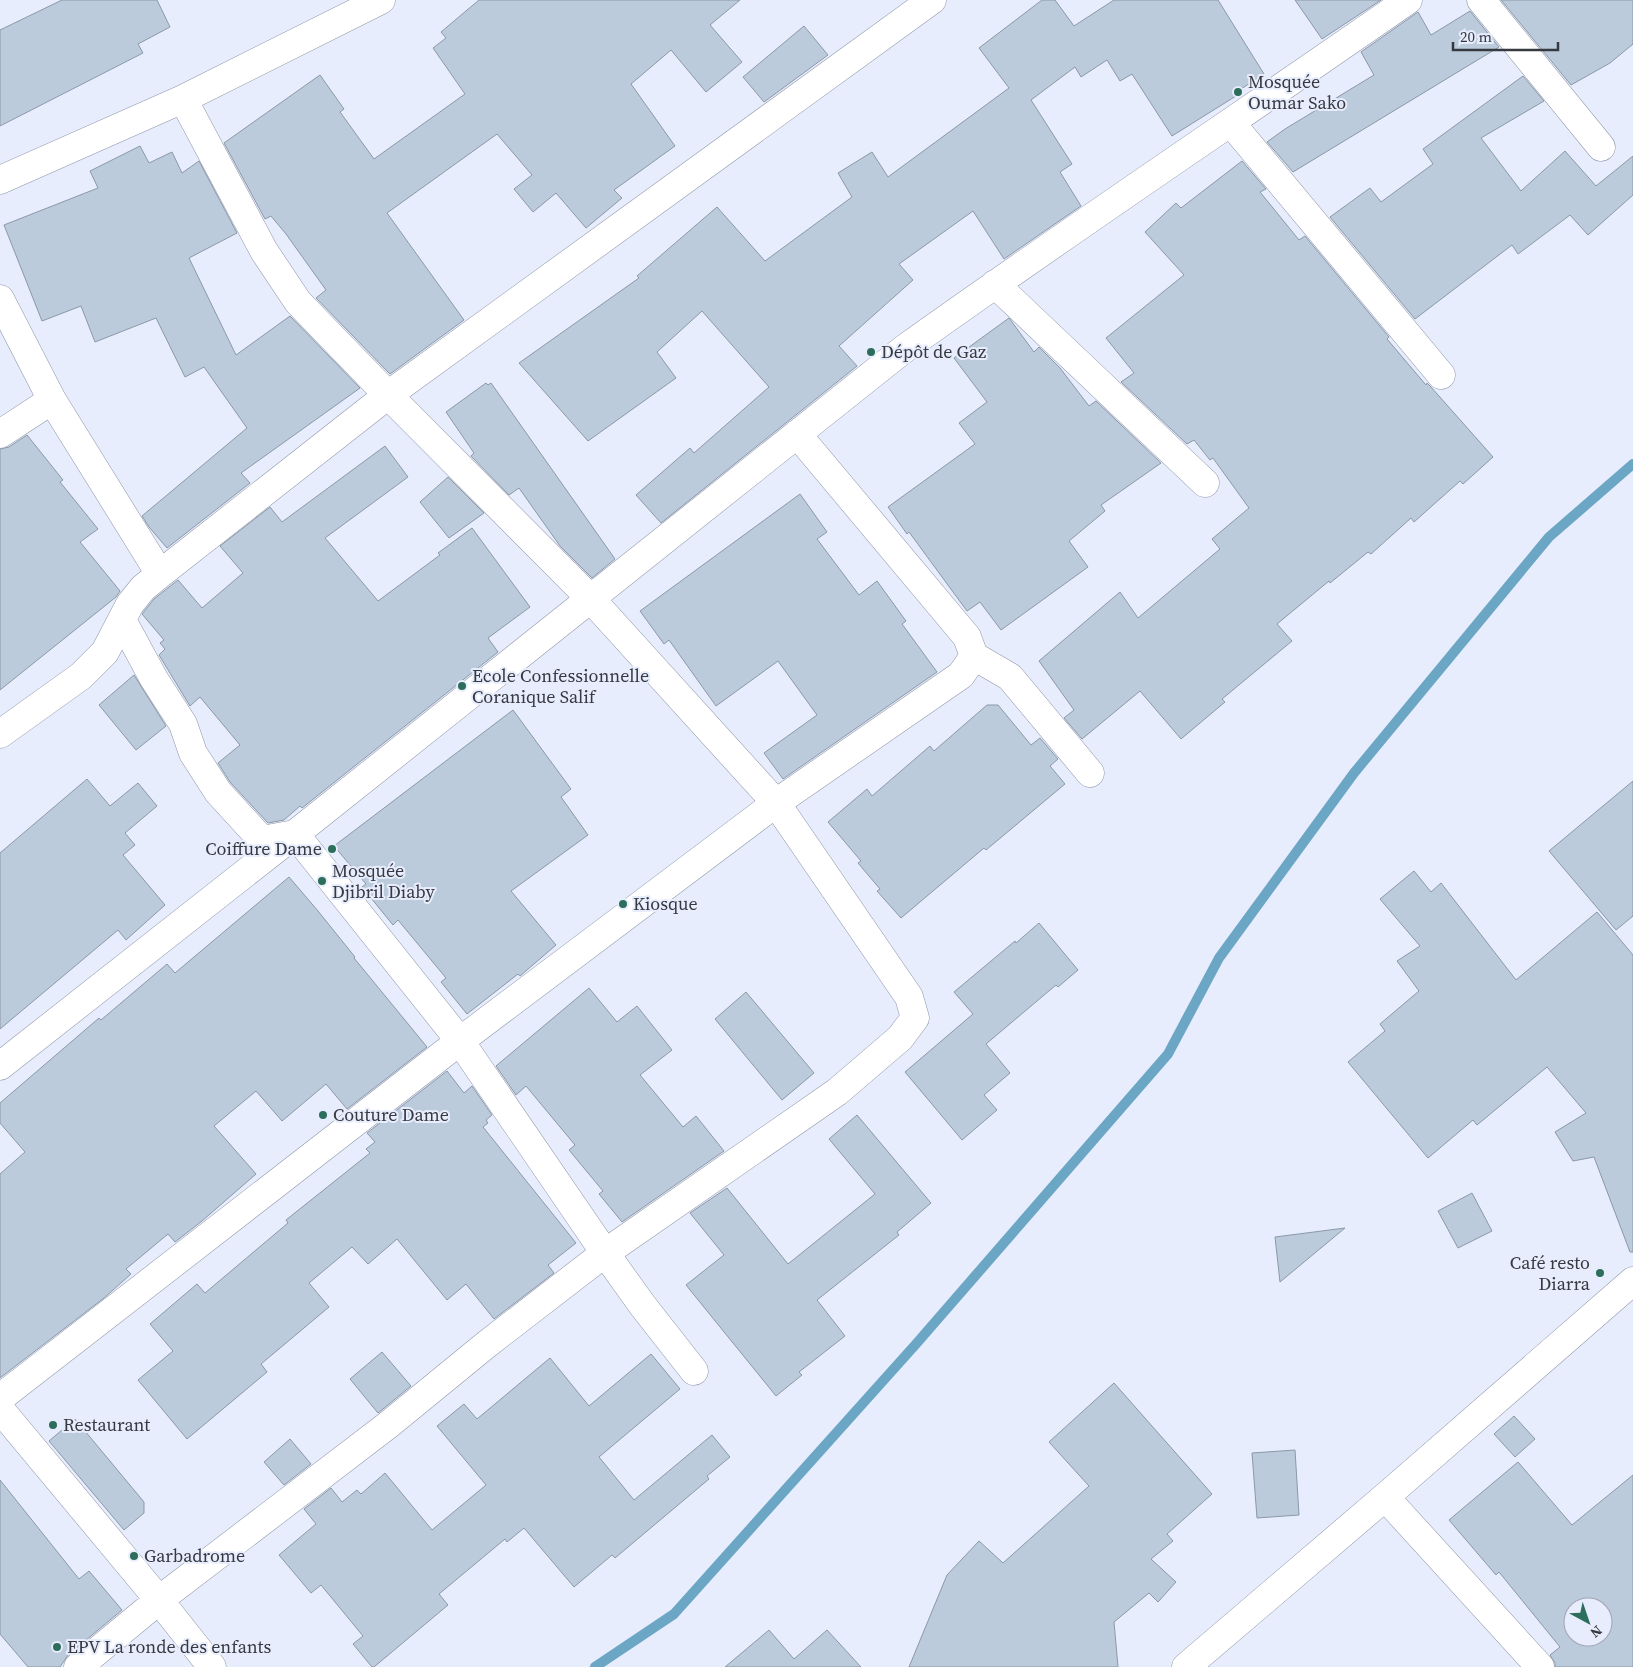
<svg xmlns="http://www.w3.org/2000/svg" width="1633" height="1667" font-family="'Source Serif 4',serif">
<style>
.lines{fill:none;stroke-linecap:round;stroke-linejoin:round}
.stream{stroke:#6ca6c5;stroke-width:10}
.building{fill:#bccbdb;stroke:#8a98a8;fill-rule:evenodd}
.minor-casing{stroke:#8f96a8;stroke-width:29}
.minor{stroke:#fff;stroke-width:28}
.poi-dot{fill:#2d6d5b;stroke:#e7edfd;stroke-width:2}
.labels{text-anchor:middle;stroke-width:4;stroke-linejoin:round;paint-order:stroke}
.poi-label{font-size:18px;fill:#373941;stroke:#e7edfd;text-anchor:start}
</style>
<rect width="100%" height="100%" fill="#e7edfd"/>
<g class="lines">
<path class="stream" d="M 595,1667 L 674,1614 L 916,1344 L 1168,1054 L 1219,958 L 1354,773 L 1549,537 L 1633,464"/>
</g>
<path class="building" d="M 62,0 L 157,0 L 170,27 L 138,44 L 143,53 L 0,126 L 0,30 Z
M 479,0 L 740,0 L 710,25 L 742,62 L 706,92 L 671,50 L 631,84 L 675,146 L 614,190 L 622,198 L 586,228 L 556,193 L 533,212 L 514,189 L 532,175 L 497,134 L 387,213 L 464,320 L 390,374 L 316,298 L 326,290 L 286,234 L 271,216 L 265,219 L 224,143 L 320,75 L 344,109 L 340,112 L 374,159 L 465,94 L 433,48 L 446,38 L 441,32 Z
M 1042,0 L 1055,0 L 1074,26 L 1114,0 L 1218,0 L 1264,74 L 1235,93 L 1236,96 L 1172,136 L 1132,74 L 1120,81 L 1107,60 L 1081,77 L 1075,67 L 1031,100 L 1072,164 L 1060,172 L 1081,206 L 1004,259 L 973,211 L 899,264 L 913,280 L 839,346 L 857,366 L 661,523 L 636,495 L 690,448 L 694,453 L 769,387 L 702,311 L 657,352 L 676,378 L 588,441 L 519,363 L 639,278 L 637,276 L 717,207 L 765,261 L 852,197 L 838,173 L 872,152 L 888,177 L 1009,88 L 979,48 Z
M 1295,0 L 1381,0 L 1322,39 Z
M 1501,0 L 1633,0 L 1633,44 L 1610,63 L 1571,85 Z
M 1470,11 L 1499,47 L 1293,172 L 1267,142 L 1285,129 L 1374,75 L 1361,52 L 1418,12 L 1431,35 Z
M 804,26 L 828,55 L 764,102 L 743,77 Z
M 1523,76 L 1544,101 L 1481,138 L 1521,191 L 1565,151 L 1596,186 L 1633,156 L 1633,195 L 1588,235 L 1570,215 L 1518,254 L 1512,245 L 1415,319 L 1330,217 L 1370,188 L 1381,202 L 1433,164 L 1423,149 Z
M 140,146 L 149,163 L 172,152 L 182,173 L 199,161 L 237,233 L 189,258 L 236,355 L 290,316 L 360,388 L 241,473 L 250,483 L 167,548 L 149,527 L 142,516 L 247,428 L 204,367 L 185,377 L 156,318 L 95,342 L 81,306 L 42,321 L 4,225 L 98,188 L 90,171 Z
M 1242,161 L 1266,189 L 1260,192 L 1299,240 L 1305,236 L 1389,337 L 1387,339 L 1426,385 L 1427,383 L 1431,387 L 1493,457 L 1463,484 L 1460,481 L 1414,522 L 1411,518 L 1371,554 L 1368,552 L 1330,583 L 1329,581 L 1277,624 L 1292,641 L 1222,699 L 1225,702 L 1181,739 L 1140,691 L 1082,739 L 1064,718 L 1074,710 L 1039,661 L 1120,592 L 1138,618 L 1220,549 L 1212,539 L 1249,508 L 1213,458 L 1210,460 L 1194,440 L 1187,444 L 1121,382 L 1134,373 L 1106,338 L 1184,275 L 1145,232 L 1176,203 L 1181,208 Z
M 1009,318 L 1034,352 L 1039,347 L 1060,368 L 1089,406 L 1096,401 L 1161,463 L 1101,505 L 1105,511 L 1069,541 L 1088,567 L 1001,630 L 980,602 L 967,611 L 909,532 L 907,534 L 888,507 L 975,444 L 959,423 L 987,402 L 954,358 Z
M 486,383 L 488,385 L 491,383 L 615,559 L 592,578 L 560,546 L 519,488 L 509,495 L 471,456 L 474,453 L 446,412 Z
M 27,435 L 63,480 L 60,482 L 98,529 L 80,542 L 120,591 L 116,597 L 0,690 L 0,449 L 9,447 Z
M 385,446 L 408,477 L 325,538 L 378,601 L 440,555 L 438,553 L 472,528 L 530,607 L 488,638 L 498,652 L 302,808 L 300,806 L 284,820 L 268,823 L 230,782 L 218,763 L 240,745 L 200,697 L 190,706 L 159,655 L 165,649 L 160,643 L 164,640 L 142,614 L 154,599 L 178,580 L 202,608 L 243,573 L 220,546 L 270,507 L 282,522 Z
M 448,477 L 484,513 L 449,538 L 420,502 Z
M 800,494 L 827,532 L 817,539 L 859,595 L 877,581 L 906,621 L 902,624 L 937,672 L 783,779 L 764,753 L 817,715 L 778,661 L 716,706 L 669,640 L 664,644 L 640,611 Z
M 134,675 L 166,726 L 136,750 L 99,705 Z
M 987,705 L 998,705 L 1031,745 L 1040,738 L 1058,759 L 1050,766 L 1065,784 L 986,850 L 984,848 L 901,918 L 877,891 L 880,889 L 858,863 L 861,861 L 828,822 L 867,789 L 872,796 L 930,746 L 934,751 Z
M 513,710 L 571,789 L 561,797 L 588,835 L 511,891 L 556,945 L 520,976 L 518,974 L 467,1014 L 441,982 L 446,978 L 398,920 L 393,925 L 362,887 L 366,884 L 334,846 Z
M 87,779 L 110,806 L 138,783 L 157,806 L 125,833 L 135,845 L 123,855 L 165,905 L 126,940 L 118,930 L 0,1029 L 0,853 Z
M 1633,781 L 1633,916 L 1616,930 L 1549,851 Z
M 1414,871 L 1431,892 L 1441,883 L 1516,980 L 1597,912 L 1633,955 L 1633,1252 L 1630,1252 L 1594,1157 L 1573,1161 L 1555,1132 L 1586,1113 L 1547,1067 L 1477,1125 L 1473,1120 L 1428,1158 L 1348,1062 L 1385,1031 L 1380,1024 L 1419,991 L 1397,961 L 1420,946 L 1380,899 Z
M 289,877 L 318,911 L 355,957 L 354,958 L 427,1047 L 347,1109 L 326,1084 L 282,1121 L 256,1091 L 214,1126 L 256,1174 L 202,1221 L 175,1242 L 168,1234 L 126,1269 L 131,1274 L 104,1298 L 0,1378 L 0,1174 L 25,1152 L 0,1123 L 0,1103 L 99,1018 L 101,1020 L 167,964 L 175,973 Z
M 1039,923 L 1078,970 L 1058,987 L 1056,985 L 986,1044 L 1010,1073 L 984,1095 L 997,1110 L 962,1140 L 905,1072 L 973,1014 L 954,992 L 1015,941 L 1016,943 Z
M 589,988 L 617,1022 L 637,1006 L 672,1050 L 640,1075 L 683,1127 L 696,1116 L 724,1151 L 622,1222 L 599,1194 L 603,1191 L 569,1150 L 575,1145 L 526,1086 L 516,1095 L 496,1066 Z
M 746,992 L 814,1073 L 782,1100 L 715,1019 Z
M 447,1071 L 464,1093 L 472,1086 L 492,1115 L 486,1120 L 488,1123 L 483,1127 L 576,1243 L 548,1265 L 554,1273 L 494,1319 L 466,1284 L 447,1300 L 397,1239 L 368,1264 L 352,1247 L 309,1283 L 329,1307 L 261,1364 L 267,1372 L 187,1439 L 138,1380 L 173,1351 L 150,1324 L 197,1284 L 205,1293 L 288,1223 L 286,1220 L 370,1153 L 366,1149 L 375,1142 L 367,1133 Z
M 857,1115 L 931,1203 L 897,1232 L 899,1235 L 817,1300 L 845,1336 L 799,1372 L 802,1375 L 776,1396 L 686,1285 L 724,1255 L 690,1213 L 727,1188 L 788,1264 L 875,1194 L 829,1139 Z
M 1472,1193 L 1492,1231 L 1458,1248 L 1438,1211 Z
M 1345,1228 L 1280,1282 L 1275,1237 Z
M 382,1352 L 411,1386 L 378,1413 L 350,1379 Z
M 651,1354 L 680,1389 L 599,1457 L 634,1500 L 712,1435 L 730,1457 L 707,1476 L 709,1479 L 615,1558 L 612,1555 L 574,1587 L 524,1528 L 507,1542 L 505,1539 L 439,1594 L 448,1605 L 374,1667 L 372,1667 L 353,1644 L 363,1636 L 321,1585 L 311,1593 L 279,1555 L 316,1524 L 304,1509 L 331,1488 L 342,1502 L 357,1490 L 361,1494 L 385,1473 L 432,1530 L 486,1485 L 437,1426 L 464,1404 L 477,1419 L 550,1358 L 589,1406 Z
M 1114,1383 L 1212,1494 L 1167,1534 L 1173,1541 L 1151,1559 L 1176,1582 L 1158,1602 L 1149,1593 L 1114,1622 L 1118,1667 L 909,1667 L 947,1575 L 979,1541 L 1003,1563 L 1089,1486 L 1049,1442 Z
M 1514,1416 L 1535,1439 L 1515,1457 L 1494,1434 Z
M 75,1419 L 144,1502 L 144,1513 L 124,1530 L 49,1441 Z
M 290,1439 L 311,1464 L 284,1485 L 264,1462 Z
M 1295,1450 L 1299,1515 L 1257,1518 L 1252,1453 Z
M 1518,1462 L 1572,1525 L 1633,1475 L 1633,1667 L 1555,1667 L 1555,1663 L 1550,1655 L 1560,1647 L 1499,1572 L 1496,1575 L 1449,1520 ZM 1573,1607 L 1603,1607 L 1603,1637 L 1573,1637 Z
M 0,1480 L 79,1579 L 89,1571 L 122,1610 L 68,1655 L 60,1667 L 28,1667 L 0,1634 Z
M 769,1630 L 794,1659 L 827,1630 L 861,1667 L 725,1667 Z"/>
<g class="lines">
<g class="minor-casing">
<path id="minor" d="M 1481,0 L 1601,147
M 1231,123 L 1441,375
M 0,180 L 183,99 L 381,0
M 995,284 L 1205,483
M 0,299 L 52,400 L 160,574
M 0,434 L 52,400
M 122,620 L 154,679 L 183,724 L 193,753 L 218,792 L 262,840 L 295,834 L 460,1041 L 605,1253 L 643,1306 L 694,1371
M 974,656 L 1010,677 L 1090,773
M 0,734 L 81,676 L 105,652 L 130,604 L 143,588 L 160,574 L 388,395 L 932,0
M 0,1066 L 295,834 L 904,349 C 1070,230 1240,117 1408,0
M 0,1398 L 460,1041 L 776,803 L 961,675 L 974,656 L 967,637 L 797,434
M 0,1409 L 159,1600 L 212,1667
M 1385,1497 L 1540,1667
M 78,1667 L 159,1600 L 388,1425 L 487,1344 L 605,1253 L 837,1092 L 900,1038 L 915,1018 L 909,997 L 776,803 L 590,598 L 388,395 L 298,302 L 264,251 L 183,99
M 1186,1667 L 1385,1497 L 1633,1281"/>
</g>
<use href="#minor" class="minor"/>
</g>
<g class="poi-dot">
<circle cx="1238" cy="92" r="5"/>
<circle cx="871" cy="352" r="5"/>
<circle cx="462" cy="686" r="5"/>
<circle cx="332" cy="849" r="5"/>
<circle cx="322" cy="881" r="5"/>
<circle cx="623" cy="904" r="5"/>
<circle cx="323" cy="1115" r="5"/>
<circle cx="1600" cy="1273" r="5"/>
<circle cx="53" cy="1425" r="5"/>
<circle cx="134" cy="1556" r="5"/>
<circle cx="57" cy="1647" r="5"/>
</g>
<g class="labels">
<g class="poi-label">
<text x="1248" y="88">Mosquée<tspan x="1248" dy="21">Oumar Sako</tspan></text>
<text x="881" y="358">Dépôt de Gaz</text>
<text x="472" y="682">Ecole Confessionnelle<tspan x="472" dy="21">Coranique Salif</tspan></text>
<text x="322" y="855" text-anchor="end">Coiffure Dame</text>
<text x="332" y="877">Mosquée<tspan x="332" dy="21">Djibril Diaby</tspan></text>
<text x="633" y="910">Kiosque</text>
<text x="333" y="1121">Couture Dame</text>
<text x="1590" y="1269" text-anchor="end">Café resto<tspan x="1590" dy="21">Diarra</tspan></text>
<text x="63" y="1431">Restaurant</text>
<text x="144" y="1562">Garbadrome</text>
<text x="67" y="1653">EPV La ronde des enfants</text>
</g>
</g>
<g transform="translate(1588 1622) rotate(140)"><circle r="24" fill="#e7edfd" stroke="#a1a5b2"/>
<path d="M0-4L9 19L0 12L-9 19Z" fill="#2d6d5b"/>
<text y="-8" font-size="14" font-weight="bold" text-anchor="middle" fill="#373941">N</text>
</g>
<path d="M1453 42v8h105v-8" fill="none" stroke="#373941" stroke-width="2.5"/>
<text x="1460" y="42" font-size="15" fill="#373941" stroke="#e7edfd" stroke-width="4" paint-order="stroke">20 m</text>
</svg>
